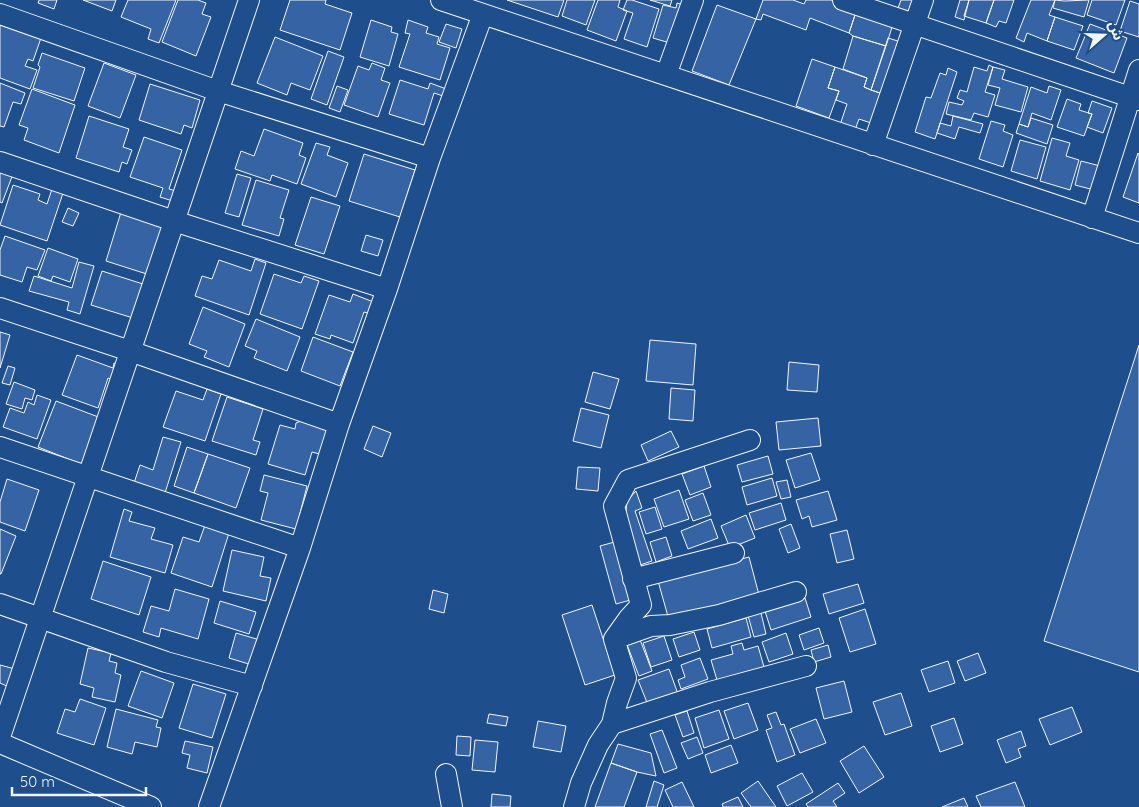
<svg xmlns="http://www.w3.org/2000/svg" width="1139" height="807" font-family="Quicksand,'Noto Sans Arabic',sans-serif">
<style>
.building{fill:#3563a3;stroke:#f2f6ff}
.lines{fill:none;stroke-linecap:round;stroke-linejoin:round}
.minor-casing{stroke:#f2f6ff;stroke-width:22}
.minor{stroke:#1f4e8c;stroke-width:20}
</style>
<rect width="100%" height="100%" fill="#1f4e8c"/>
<path class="building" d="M 39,0 L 57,0 L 54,9 L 38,3 Z
M 83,0 L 116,0 L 112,11 Z
M 128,0 L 176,0 L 159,43 L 148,39 L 151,29 L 121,17 Z
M 178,0 L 198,0 L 206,3 L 202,14 L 211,17 L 196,56 L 162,42 Z
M 290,0 L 326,0 L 325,4 L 352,13 L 340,50 L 280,30 Z
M 507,0 L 564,0 L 558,17 Z
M 567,0 L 595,0 L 586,25 L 562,16 Z
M 598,0 L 620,0 L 618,7 L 627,11 L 616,41 L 587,30 Z
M 627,0 L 632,0 L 659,9 L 647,47 L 624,39 L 633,13 L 623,10 Z
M 650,0 L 672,0 L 670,6 Z
M 763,0 L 793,0 L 804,4 L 806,0 L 831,0 L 857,9 L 849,33 L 810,18 L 806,30 L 763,14 L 761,20 L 756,19 Z
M 901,0 L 931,0 L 926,16 L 898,8 Z
M 960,0 L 969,0 L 964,20 L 955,17 Z
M 969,0 L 994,0 L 986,23 L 964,16 Z
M 994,0 L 1014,0 L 1006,23 L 999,21 L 996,27 L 986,23 Z
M 1031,0 L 1055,0 L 1049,15 L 1055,17 L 1047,41 L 1027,33 L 1024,42 L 1016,38 Z
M 1055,0 L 1064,1 L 1089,0 L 1084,17 L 1053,8 Z
M 1092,0 L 1125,0 L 1116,25 L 1087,15 Z
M 1130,1 L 1139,4 L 1139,37 L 1120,31 Z
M 677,3 L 691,7 L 680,46 L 653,38 L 663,5 L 676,8 Z
M 717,5 L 756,19 L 729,85 L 692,71 Z
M 857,9 L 894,21 L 886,46 L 853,36 L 849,33 Z
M 1055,17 L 1083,26 L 1074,50 L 1047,41 Z
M 0,20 L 42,35 L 33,61 L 28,59 L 25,66 L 37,70 L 30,89 L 0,78 Z
M 371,20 L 392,27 L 391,32 L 398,34 L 389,66 L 360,57 Z
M 408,20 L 428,27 L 426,33 L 439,37 L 437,44 L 450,48 L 440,80 L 399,67 L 410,34 L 405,33 Z
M 446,24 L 462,29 L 456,48 L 439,42 Z
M 1090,24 L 1127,38 L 1114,73 L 1076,58 Z
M 853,36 L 886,46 L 871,90 L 864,87 L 867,78 L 843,69 Z
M 275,37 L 323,56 L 310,90 L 291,83 L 287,95 L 257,83 Z
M 888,38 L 901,42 L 886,95 L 871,90 Z
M 328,51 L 344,57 L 327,105 L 311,99 Z
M 42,53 L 85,68 L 74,101 L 33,88 L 40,67 L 38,65 Z
M 812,59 L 835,67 L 828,88 L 839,91 L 829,118 L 796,106 Z
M 104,63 L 136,75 L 120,118 L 88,106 Z
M 372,63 L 385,68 L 381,80 L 390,83 L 378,117 L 344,105 L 358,66 L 369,70 Z
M 989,65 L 993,67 L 985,92 L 995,95 L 988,117 L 974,113 L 971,120 L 946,114 L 949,102 L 962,105 L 964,101 L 957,98 L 960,90 L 967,92 L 974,67 L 987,71 Z
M 835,67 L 867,78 L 864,87 L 871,90 L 886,95 L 902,89 L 889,129 L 859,119 L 855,130 L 840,125 L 847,104 L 836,100 L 839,91 L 828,88 Z
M 993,67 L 1005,70 L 1002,79 L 1028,87 L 1021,112 L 995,105 L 1000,88 L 988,85 Z
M 948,68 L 957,72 L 935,139 L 915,132 L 926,97 L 931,98 L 940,73 L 946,75 Z
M 400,80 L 428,89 L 430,83 L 449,90 L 446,97 L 434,93 L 424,125 L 389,114 Z
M 0,83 L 25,93 L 21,104 L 13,102 L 4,127 L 0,126 Z
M 150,84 L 200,100 L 192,128 L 184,125 L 181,134 L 139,120 Z
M 337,86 L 348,90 L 340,112 L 329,108 Z
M 1049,86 L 1061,90 L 1051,120 L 1032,113 L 1028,127 L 1019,124 L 1031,87 L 1047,93 Z
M 32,89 L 75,105 L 59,153 L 24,140 L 28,128 L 19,125 Z
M 1067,99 L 1081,104 L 1079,110 L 1092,114 L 1084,136 L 1057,127 Z
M 1092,101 L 1112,108 L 1103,133 L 1087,127 L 1092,114 L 1088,113 Z
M 89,116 L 129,129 L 123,147 L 132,150 L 127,164 L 122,162 L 119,172 L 76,158 Z
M 953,116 L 983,124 L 980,133 L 959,127 L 955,139 L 937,133 L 940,123 L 951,126 Z
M 1031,118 L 1053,125 L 1047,144 L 1016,133 L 1019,124 L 1028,127 Z
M 991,121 L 1005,125 L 1003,131 L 1013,135 L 1003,167 L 979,159 Z
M 264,129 L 303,143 L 299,155 L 306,158 L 297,184 L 272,175 L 270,181 L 235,169 L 241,151 L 254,156 Z
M 144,137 L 182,150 L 169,189 L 183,193 L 179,203 L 160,197 L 163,188 L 130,177 Z
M 1052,138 L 1070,143 L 1066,156 L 1079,160 L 1070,190 L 1040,181 Z
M 1020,140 L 1046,147 L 1037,179 L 1011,171 Z
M 316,143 L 330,147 L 327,155 L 348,163 L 336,197 L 301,184 Z
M 1138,153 L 1139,154 L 1139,203 L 1123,197 Z
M 364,154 L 415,170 L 400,217 L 349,201 Z
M 1081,161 L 1104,167 L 1098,191 L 1075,185 Z
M 0,169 L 13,174 L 2,203 L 0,202 Z
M 237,174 L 251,178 L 239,217 L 225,213 Z
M 256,180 L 289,190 L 280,218 L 284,219 L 279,236 L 242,225 Z
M 13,185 L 40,194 L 38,200 L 47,204 L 52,189 L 63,193 L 47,241 L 0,225 Z
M 311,197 L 340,206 L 324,254 L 295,245 Z
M 68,208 L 79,213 L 73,226 L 62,222 Z
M 121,212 L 168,227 L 153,276 L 106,261 Z
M 366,235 L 383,240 L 378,256 L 361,251 Z
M 5,236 L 45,250 L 37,270 L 27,267 L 22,282 L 0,275 L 0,250 Z
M 48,248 L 78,259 L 70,282 L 53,276 L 51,281 L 38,276 Z
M 255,259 L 266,263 L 249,315 L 195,296 L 202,276 L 212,279 L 219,260 L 251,271 Z
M 79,262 L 94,266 L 80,314 L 67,310 L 69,302 L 29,291 L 34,276 L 72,288 Z
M 102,271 L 143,284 L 133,318 L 91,305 Z
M 274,274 L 301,283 L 304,276 L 319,281 L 302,329 L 260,314 Z
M 353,294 L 376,303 L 371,314 L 364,312 L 353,343 L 331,335 L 330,339 L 315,334 L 329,295 L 350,302 Z
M 203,307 L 245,324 L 229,367 L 204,357 L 207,351 L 189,344 Z
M 256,319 L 300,337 L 287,371 L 254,358 L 257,351 L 245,346 Z
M 0,332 L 10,335 L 0,368 Z
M 313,337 L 353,352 L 340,386 L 301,371 Z
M 650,340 L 696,344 L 693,385 L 646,381 Z
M 1139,345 L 1139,672 L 1044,641 Z
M 77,355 L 113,368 L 114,363 L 125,366 L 119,382 L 108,378 L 98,408 L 62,395 Z
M 789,362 L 819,365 L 817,392 L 787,390 Z
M 8,366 L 15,368 L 10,385 L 2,383 Z
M 593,372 L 619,379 L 610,409 L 585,402 Z
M 14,382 L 35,390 L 32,400 L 25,398 L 22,409 L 6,404 Z
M 671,388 L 695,390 L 693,421 L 669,419 Z
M 207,389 L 221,394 L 205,441 L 163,427 L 176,391 L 203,400 Z
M 37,395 L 51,400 L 37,439 L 3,427 L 10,408 L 24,413 L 28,402 L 34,405 Z
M 227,397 L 263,409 L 253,440 L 260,442 L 256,455 L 212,441 Z
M 56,401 L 109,421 L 91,468 L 38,447 Z
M 581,408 L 609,415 L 601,448 L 573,441 Z
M 818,418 L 821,446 L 779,450 L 776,422 Z
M 301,421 L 330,430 L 323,455 L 312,452 L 305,475 L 268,464 L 280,425 L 295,429 L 296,423 Z
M 373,426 L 391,433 L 382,457 L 364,449 Z
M 671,431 L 679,447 L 648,461 L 641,445 Z
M 163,437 L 181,442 L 165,493 L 134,483 L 140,465 L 153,470 Z
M 187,447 L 208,454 L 194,493 L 174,486 Z
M 811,453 L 820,480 L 795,488 L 786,460 Z
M 208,454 L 250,468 L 236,508 L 194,493 Z
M 768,456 L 773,474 L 742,482 L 737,465 Z
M 704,466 L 711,487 L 690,495 L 682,474 Z
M 578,467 L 600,468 L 598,491 L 576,489 Z
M 264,475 L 307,486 L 296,529 L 261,520 L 268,493 L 260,491 Z
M 772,478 L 777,496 L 747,505 L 742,487 Z
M 7,479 L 39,490 L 25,531 L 0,522 L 0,502 Z
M 787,480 L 791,497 L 781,499 L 776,482 Z
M 679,490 L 689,519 L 664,527 L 654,499 Z
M 636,491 L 642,508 L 635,511 L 652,561 L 640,565 L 625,522 L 627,501 Z
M 828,491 L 837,520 L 812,527 L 809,516 L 802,519 L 796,500 Z
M 703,493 L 711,515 L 693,521 L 685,500 Z
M 781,503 L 786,520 L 755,530 L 749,513 Z
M 655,507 L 662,529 L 646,534 L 639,512 Z
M 124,509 L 132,512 L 129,521 L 155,528 L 151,539 L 173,545 L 165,573 L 110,557 Z
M 746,515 L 755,538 L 730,548 L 721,526 Z
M 711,519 L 718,538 L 688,549 L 681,531 Z
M 791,524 L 800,548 L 788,553 L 779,529 Z
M 205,525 L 229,533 L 212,587 L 171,573 L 183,537 L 199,542 Z
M 0,529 L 16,536 L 1,574 L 0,574 Z
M 847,530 L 854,559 L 837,563 L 830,534 Z
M 666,537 L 672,556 L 656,562 L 650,542 Z
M 618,541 L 634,599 L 616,604 L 600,546 Z
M 232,550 L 264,557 L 260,576 L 271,578 L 266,601 L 223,591 Z
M 749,557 L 759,595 L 669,620 L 658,581 Z
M 103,561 L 151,577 L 139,615 L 91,599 Z
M 858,584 L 864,603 L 829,614 L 823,594 Z
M 175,589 L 209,599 L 198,639 L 161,628 L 159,637 L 143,632 L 151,606 L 169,611 Z
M 433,590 L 448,594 L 444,613 L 429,609 Z
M 805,598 L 811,617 L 771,630 L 765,611 Z
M 220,601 L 256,612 L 249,634 L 214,623 Z
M 592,605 L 615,675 L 585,685 L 562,615 Z
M 760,609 L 766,634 L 754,637 L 747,612 Z
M 865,609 L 876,644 L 850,652 L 839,618 Z
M 746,618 L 751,637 L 712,648 L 707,629 Z
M 819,628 L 824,643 L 804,650 L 799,635 Z
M 694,632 L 700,650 L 679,657 L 673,639 Z
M 236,633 L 260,640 L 252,665 L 229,658 Z
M 786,633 L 793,654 L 769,662 L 762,642 Z
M 664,636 L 672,660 L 651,667 L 643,643 Z
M 639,637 L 652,671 L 639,676 L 626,642 Z
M 742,643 L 744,650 L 758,646 L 764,667 L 717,680 L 711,660 L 733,654 L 731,646 Z
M 828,645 L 831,657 L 814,662 L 811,650 Z
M 88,648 L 111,653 L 109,661 L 117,663 L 115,673 L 121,675 L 115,702 L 92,697 L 94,688 L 80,684 Z
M 978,653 L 986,673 L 965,681 L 957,661 Z
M 700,658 L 708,679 L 681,689 L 678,680 L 685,677 L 681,665 Z
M 948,661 L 955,683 L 929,692 L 921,670 Z
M 0,665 L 15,669 L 9,687 L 0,683 Z
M 669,669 L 678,694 L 648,705 L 638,680 Z
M 141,671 L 174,683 L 162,718 L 128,706 Z
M 844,681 L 852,712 L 824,719 L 816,688 Z
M 193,684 L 226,694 L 212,738 L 179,728 Z
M 901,693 L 912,726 L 885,735 L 873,702 Z
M 80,699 L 106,708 L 94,745 L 57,733 L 65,709 L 75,712 Z
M 748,703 L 758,730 L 734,739 L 724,711 Z
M 1072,707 L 1082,732 L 1050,745 L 1039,719 Z
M 116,709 L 158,720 L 156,727 L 161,728 L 157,747 L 135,742 L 132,754 L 107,747 Z
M 719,710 L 729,739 L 704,748 L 695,718 Z
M 687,711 L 694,733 L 683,737 L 675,715 Z
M 776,712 L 781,725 L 784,724 L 795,755 L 777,762 L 766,730 L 772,728 L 767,715 Z
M 489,714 L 508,717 L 506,726 L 487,723 Z
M 954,718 L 963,744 L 940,752 L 931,726 Z
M 816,719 L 826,743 L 800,753 L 790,729 Z
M 538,721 L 566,726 L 561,752 L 533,747 Z
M 662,730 L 677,768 L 664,773 L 650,734 Z
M 1021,731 L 1026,746 L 1018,749 L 1021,757 L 1006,763 L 997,740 Z
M 457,736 L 471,737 L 470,756 L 456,755 Z
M 697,737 L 703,753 L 688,759 L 681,743 Z
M 475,740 L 498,742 L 495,772 L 472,770 Z
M 185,741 L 213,747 L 207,773 L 187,768 L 190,755 L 182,753 Z
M 618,744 L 651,753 L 656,776 L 637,772 L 611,763 Z
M 731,745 L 738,763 L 711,773 L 705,755 Z
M 864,746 L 884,777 L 859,793 L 840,761 Z
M 611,763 L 637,772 L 624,807 L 595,807 Z
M 802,773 L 813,792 L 787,806 L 777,786 Z
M 654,781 L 664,785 L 657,807 L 646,807 Z
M 758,781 L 776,807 L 751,807 L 741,793 Z
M 682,782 L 694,807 L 673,807 L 665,790 Z
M 1015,782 L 1025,807 L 981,807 L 976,796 Z
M 838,783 L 845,793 L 833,801 L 837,807 L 808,807 L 806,804 Z
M 492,794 L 511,796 L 510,807 L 491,807 Z
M 738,797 L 743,807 L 723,807 L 722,804 Z
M 964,798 L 968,807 L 942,807 Z"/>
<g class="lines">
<g class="minor-casing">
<path id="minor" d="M 441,0 L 1139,233
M 843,0 L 1139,100
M 0,14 L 218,91 L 430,158
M 666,75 L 693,0
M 873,145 L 923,0
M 0,162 L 174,221 L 387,289
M 1092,218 L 1139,70
M 0,308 L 130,351 L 339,424
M 0,447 L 300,548
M 633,579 L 734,553
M 0,604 L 166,662 L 252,686
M 614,639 L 651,626 L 670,625 L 719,615 L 796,592
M 612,724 L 710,692 L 806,666
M 0,737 L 249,0
M 0,743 L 151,807
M 446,774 L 452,807
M 209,807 L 300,548 L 339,424 L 387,289 L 430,158 L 483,14
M 574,807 L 581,783 L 598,745 L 612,724 L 617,703 L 626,678 L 614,639 L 629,618 L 641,605 L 614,506 L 628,480 L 750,440"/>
</g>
<use href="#minor" class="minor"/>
</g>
<g transform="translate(1104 35) rotate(70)" stroke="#1f4e8c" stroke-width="4" paint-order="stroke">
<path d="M0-4L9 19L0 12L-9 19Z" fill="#f2f6ff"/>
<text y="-8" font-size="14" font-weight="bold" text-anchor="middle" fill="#f2f6ff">ش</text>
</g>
<path d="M12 787v8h134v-8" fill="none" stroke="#f2f6ff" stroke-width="2.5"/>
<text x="20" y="787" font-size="15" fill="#f2f6ff" stroke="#1f4e8c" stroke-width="4" paint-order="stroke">50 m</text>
</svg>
